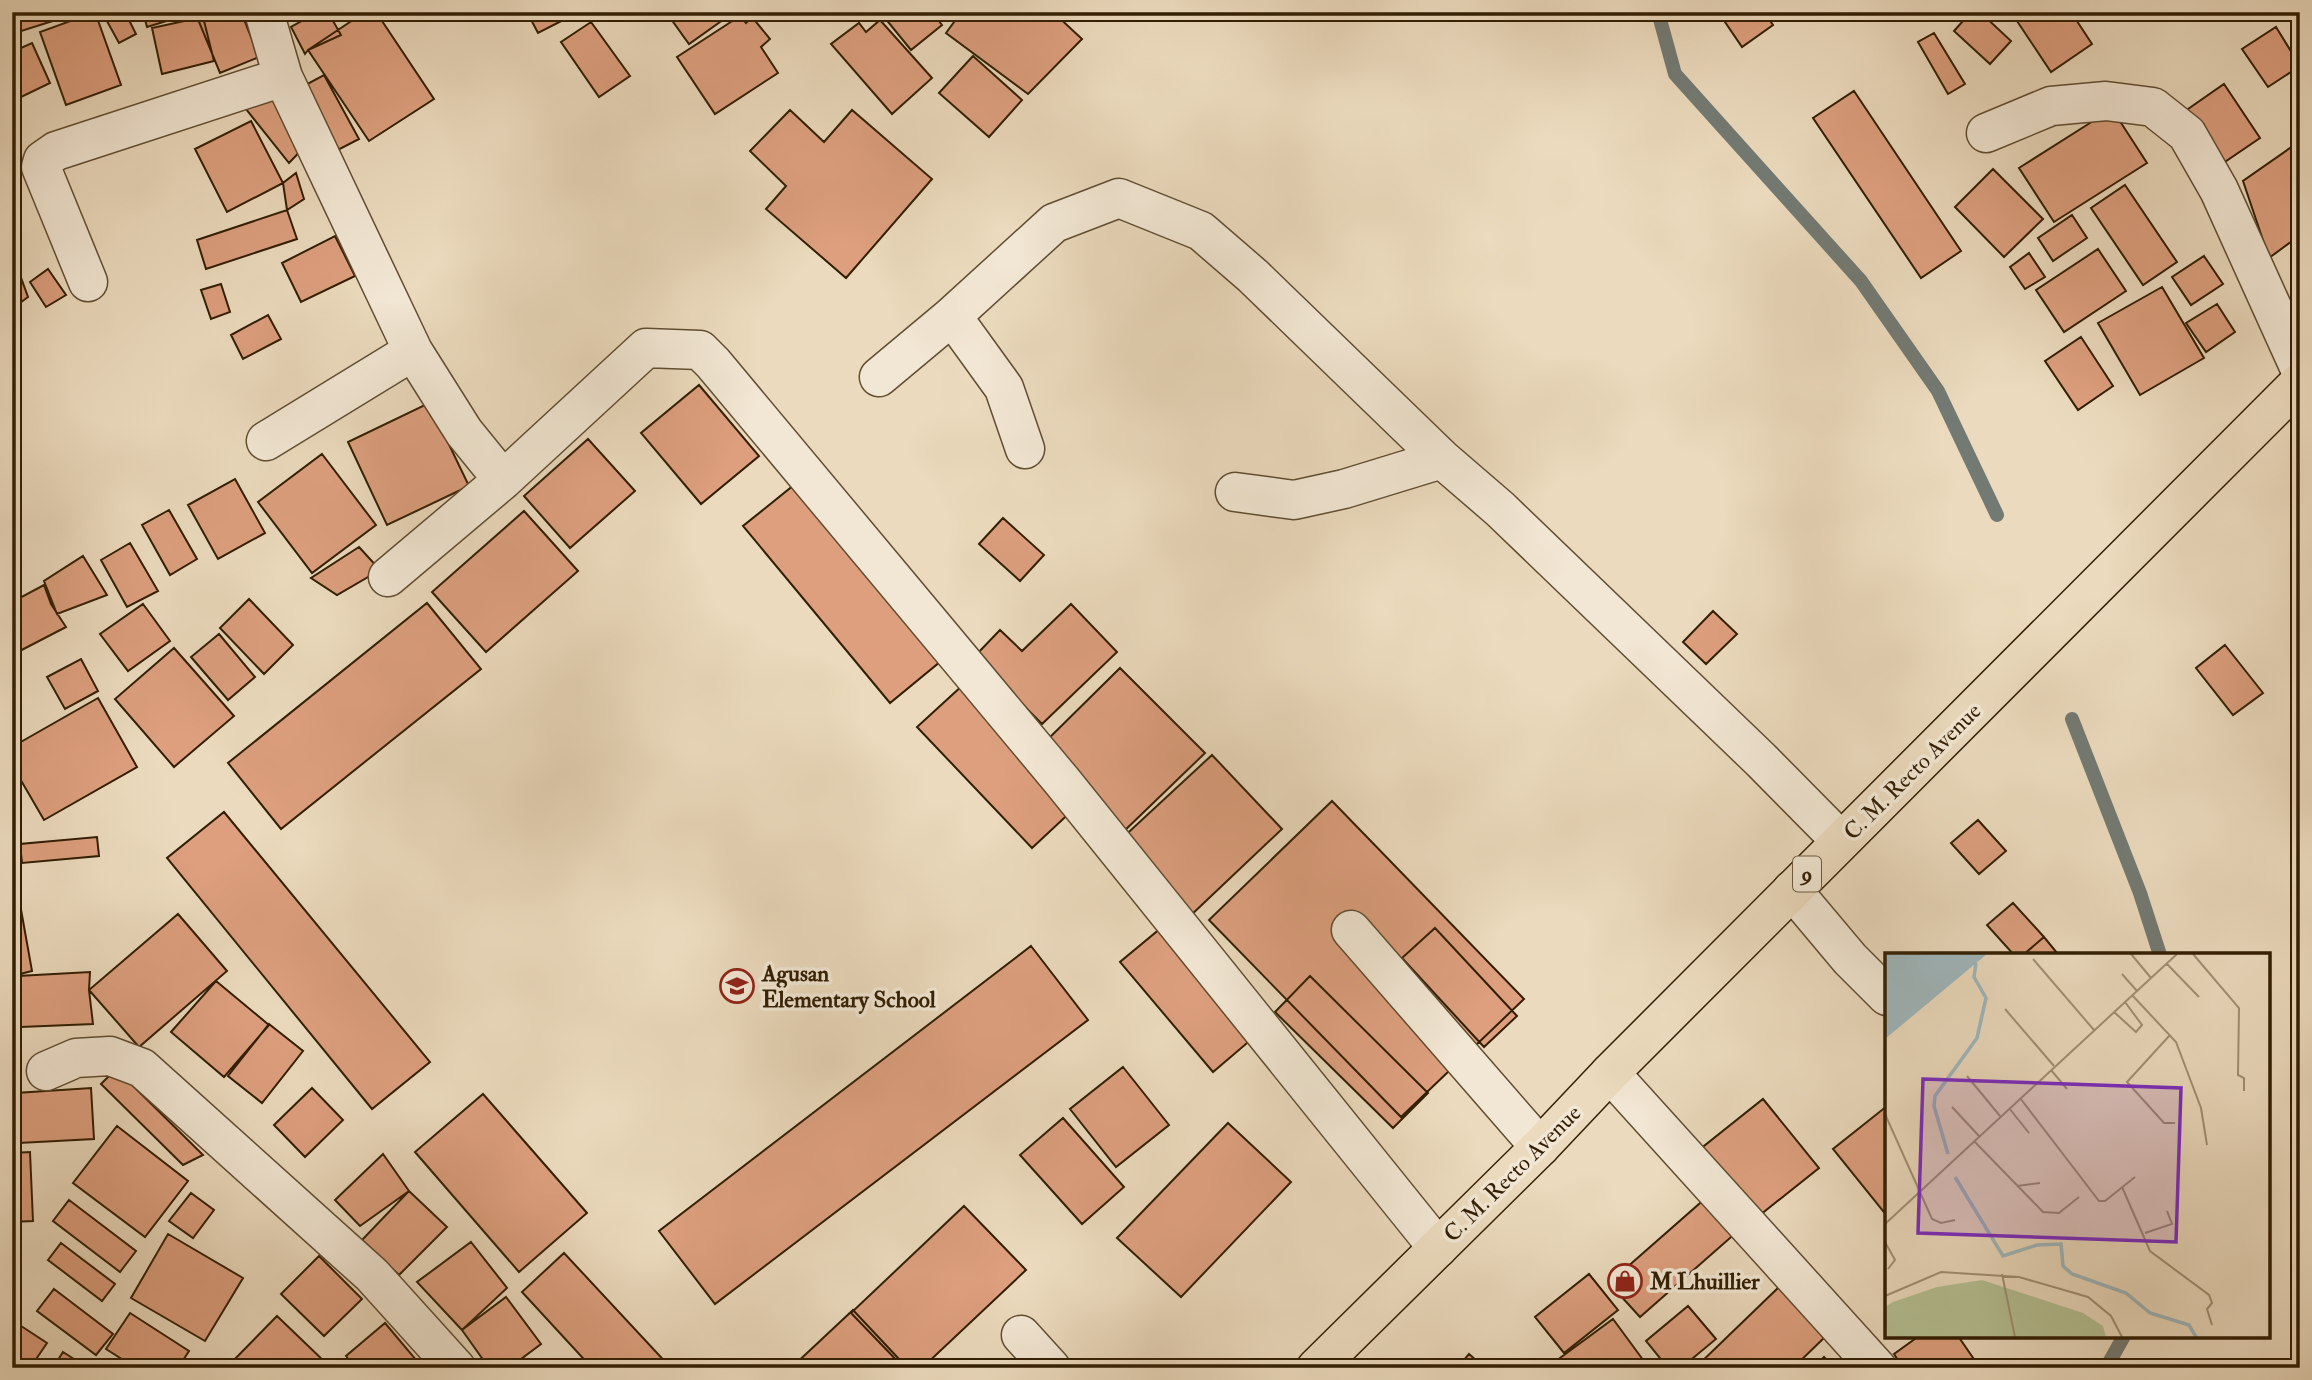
<svg xmlns="http://www.w3.org/2000/svg" width="2312" height="1380" font-family="'IM FELL Double Pica',serif">
<style>
.lines{fill:none;stroke-linecap:round;stroke-linejoin:round}
.stream{stroke:#737a73;stroke-width:14}
.building{fill:#dd9f7e;stroke:#321e03;stroke-width:2}
.minor-casing{stroke:#604d32;stroke-width:41}
.highway-casing{stroke:#321e03;stroke-width:41}
.minor{stroke:#f2e7d4;stroke-width:38}
.highway{stroke:#ebdabd;stroke-width:38}
.labels{text-anchor:middle;stroke-width:7;stroke-linejoin:round;paint-order:stroke}
.shield{fill:#f2e7d4;stroke:#6c5a42;stroke-width:2}
.shield-label{font-size:21px;font-weight:bold;fill:#321e03}
.street-label{font-size:23px;fill:#321e03;stroke:#f2e7d4}
.poi-label{font-size:23px;font-weight:bold;fill:#321e03;stroke:#f2e7d4;text-anchor:start}
.inset-river{fill:none;stroke:#9fb7bd;stroke-width:3.5}
.inset-road{fill:none;stroke:#a18f73;stroke-width:2}
.view{fill:#7b2cbf;fill-opacity:0.15;stroke:#7b2cbf;stroke-width:3.5}
.inset-edge{fill:none;stroke:#321e03;stroke-width:3.5}
</style>
<rect width="100%" height="100%" fill="#ebdabd"/>
<filter id="stains"><feTurbulence type="fractalNoise" baseFrequency=".00286" numOctaves="4"/><feColorMatrix values="0 0 0 0 .2 0 0 0 0 .09 0 0 0 0 .02 0 0 0 .5 -.17"/></filter>
<radialGradient id="worn" r=".72"><stop offset=".6" stop-color="#630" stop-opacity="0"/><stop offset="1" stop-color="#630" stop-opacity=".3"/></radialGradient>
<g class="lines">
<path class="stream" d="M 1658,12 L 1675,74 L 1861,281 L 1938,391 L 1997,515
M 2072,719 L 2140,893 L 2160,955
M 2106,1368 L 2124,1336"/>
</g>
<path class="building" d="M 12,12 L 60,12 L 62,18 L 12,34 Z
M 95,12 L 121,85 L 66,105 L 40,32 Z
M 102,12 L 125,12 L 136,34 L 119,43 Z
M 143,12 L 196,12 L 147,27 Z
M 195,12 L 241,12 L 259,57 L 220,73 Z
M 318,12 L 328,12 L 341,35 L 308,50 L 305,54 L 291,27 Z
M 365,12 L 376,12 L 434,99 L 369,141 L 308,50 Z
M 527,12 L 579,12 L 538,33 Z
M 666,12 L 734,12 L 689,44 Z
M 880,12 L 932,12 L 942,25 L 911,50 Z
M 944,12 L 1053,12 L 1082,39 L 1028,94 L 946,33 L 954,22 Z
M 1739,12 L 1764,12 L 1773,25 L 1742,47 L 1725,22 Z
M 1971,12 L 1980,12 L 2011,41 L 1990,64 L 1954,31 Z
M 2011,12 L 2071,12 L 2092,44 L 2051,72 Z
M 740,16 L 746,23 L 752,17 L 770,39 L 761,47 L 778,73 L 715,114 L 677,57 Z
M 203,17 L 214,61 L 162,74 L 152,28 Z
M 880,20 L 932,78 L 892,114 L 831,44 L 859,23 L 866,32 Z
M 591,22 L 630,76 L 599,97 L 561,42 Z
M 2276,27 L 2300,66 L 2268,87 L 2242,49 Z
M 1934,33 L 1965,84 L 1948,94 L 1918,42 Z
M 32,43 L 50,83 L 15,100 L 12,94 L 12,52 Z
M 973,56 L 1022,100 L 989,137 L 939,93 Z
M 324,75 L 359,139 L 332,153 L 298,89 Z
M 2224,84 L 2260,138 L 2210,172 L 2178,116 Z
M 260,86 L 312,139 L 289,163 L 238,99 Z
M 1854,91 L 1961,251 L 1921,278 L 1813,118 Z
M 2112,109 L 2147,163 L 2054,222 L 2019,168 Z
M 790,110 L 824,142 L 852,110 L 932,179 L 846,278 L 766,209 L 786,186 L 750,151 Z
M 251,121 L 283,183 L 227,212 L 195,149 Z
M 2300,141 L 2300,235 L 2269,258 L 2243,181 Z
M 1993,169 L 2043,219 L 2004,257 L 1955,207 Z
M 296,173 L 304,199 L 287,210 L 283,183 Z
M 2125,185 L 2177,262 L 2143,285 L 2091,208 Z
M 287,210 L 297,239 L 206,269 L 197,240 Z
M 2072,215 L 2087,238 L 2053,261 L 2038,238 Z
M 335,236 L 355,276 L 301,302 L 282,263 Z
M 2098,249 L 2126,291 L 2064,332 L 2036,290 Z
M 12,253 L 28,297 L 12,309 Z
M 2029,253 L 2045,277 L 2025,289 L 2010,267 Z
M 2204,256 L 2223,284 L 2191,305 L 2172,277 Z
M 48,269 L 66,295 L 46,307 L 30,282 Z
M 221,284 L 230,312 L 211,319 L 201,290 Z
M 2162,287 L 2204,358 L 2140,395 L 2098,323 Z
M 2217,304 L 2235,332 L 2206,352 L 2186,323 Z
M 268,315 L 281,339 L 243,359 L 231,335 Z
M 2081,337 L 2113,386 L 2078,410 L 2045,361 Z
M 699,385 L 759,456 L 701,504 L 641,433 Z
M 429,403 L 469,486 L 387,525 L 348,442 Z
M 588,439 L 635,491 L 570,548 L 524,496 Z
M 322,454 L 376,525 L 312,573 L 258,502 Z
M 235,479 L 265,533 L 218,559 L 188,505 Z
M 794,485 L 941,661 L 890,703 L 743,526 Z
M 169,510 L 197,559 L 170,575 L 142,525 Z
M 524,511 L 578,571 L 486,652 L 432,592 Z
M 1003,518 L 1044,555 L 1020,581 L 979,544 Z
M 130,543 L 158,591 L 127,607 L 101,560 Z
M 359,547 L 380,570 L 337,595 L 311,578 Z
M 83,556 L 107,595 L 57,614 L 44,581 Z
M 44,585 L 51,604 L 66,627 L 12,655 L 12,602 Z
M 249,599 L 293,645 L 264,674 L 220,628 Z
M 427,603 L 481,669 L 281,829 L 228,763 Z
M 143,604 L 170,641 L 128,671 L 100,634 Z
M 1071,604 L 1117,652 L 1042,724 L 975,656 L 1000,630 L 1022,651 Z
M 1713,611 L 1737,634 L 1706,664 L 1683,642 Z
M 219,634 L 255,677 L 228,700 L 191,657 Z
M 2225,645 L 2263,693 L 2233,715 L 2196,668 Z
M 174,648 L 234,716 L 174,767 L 115,699 Z
M 81,659 L 98,691 L 65,709 L 47,677 Z
M 1120,668 L 1205,753 L 1120,835 L 1037,750 Z
M 963,685 L 1077,806 L 1032,848 L 917,727 Z
M 98,698 L 137,767 L 44,820 L 12,765 L 12,747 Z
M 1212,755 L 1282,829 L 1189,917 L 1118,842 Z
M 1332,801 L 1524,999 L 1401,1117 L 1209,920 Z
M 224,812 L 430,1062 L 372,1109 L 167,858 Z
M 1978,820 L 2006,851 L 1979,874 L 1951,843 Z
M 12,822 L 15,822 L 19,870 L 12,871 Z
M 97,837 L 99,856 L 22,863 L 20,844 Z
M 2013,903 L 2044,937 L 2023,955 L 2014,955 L 1987,925 Z
M 20,904 L 32,971 L 12,976 L 12,905 Z
M 178,914 L 227,971 L 139,1047 L 89,990 Z
M 1161,928 L 1253,1038 L 1213,1072 L 1120,962 Z
M 1435,928 L 1517,1016 L 1484,1047 L 1402,958 Z
M 2044,937 L 2057,953 L 2056,955 L 2023,955 Z
M 1031,946 L 1088,1020 L 715,1304 L 659,1231 Z
M 90,972 L 89,990 L 93,1024 L 21,1027 L 18,976 Z
M 1310,976 L 1428,1093 L 1393,1128 L 1275,1012 Z
M 216,981 L 269,1025 L 224,1077 L 171,1032 Z
M 269,1024 L 303,1051 L 262,1103 L 228,1076 Z
M 1123,1067 L 1169,1125 L 1116,1167 L 1070,1109 Z
M 116,1069 L 203,1155 L 183,1165 L 101,1084 Z
M 91,1088 L 94,1139 L 19,1143 L 16,1093 Z
M 312,1088 L 343,1120 L 305,1157 L 274,1125 Z
M 483,1094 L 587,1213 L 519,1272 L 415,1152 Z
M 1763,1099 L 1819,1168 L 1755,1219 L 1699,1150 Z
M 1887,1106 L 1887,1216 L 1833,1149 Z
M 1063,1118 L 1124,1187 L 1082,1224 L 1020,1155 Z
M 1228,1123 L 1291,1182 L 1181,1297 L 1117,1238 Z
M 117,1126 L 188,1181 L 145,1237 L 73,1183 Z
M 30,1152 L 33,1221 L 12,1222 L 12,1153 Z
M 383,1154 L 409,1191 L 360,1226 L 335,1200 Z
M 409,1191 L 447,1227 L 399,1275 L 362,1240 Z
M 191,1193 L 214,1210 L 193,1238 L 169,1221 Z
M 1707,1197 L 1738,1231 L 1640,1317 L 1609,1283 Z
M 69,1200 L 136,1251 L 120,1272 L 53,1221 Z
M 964,1206 L 1026,1270 L 922,1368 L 904,1368 L 851,1313 Z
M 168,1234 L 243,1278 L 205,1341 L 131,1298 Z
M 471,1242 L 507,1288 L 462,1330 L 417,1282 Z
M 61,1243 L 115,1284 L 102,1301 L 48,1260 Z
M 564,1253 L 671,1368 L 592,1368 L 522,1292 Z
M 319,1256 L 362,1299 L 324,1336 L 281,1294 Z
M 20,1259 L 21,1297 L 12,1298 L 12,1260 Z
M 1589,1274 L 1618,1310 L 1564,1353 L 1535,1317 Z
M 1779,1287 L 1826,1336 L 1793,1368 L 1695,1368 Z
M 54,1289 L 113,1334 L 96,1355 L 37,1311 Z
M 506,1297 L 541,1344 L 509,1368 L 489,1368 L 462,1330 Z
M 1688,1306 L 1716,1339 L 1681,1368 L 1668,1368 L 1646,1341 Z
M 853,1310 L 899,1359 L 890,1368 L 791,1368 Z
M 130,1313 L 189,1351 L 178,1368 L 136,1368 L 106,1349 Z
M 277,1316 L 327,1364 L 323,1368 L 237,1368 L 231,1363 Z
M 1613,1319 L 1649,1368 L 1567,1368 L 1560,1358 Z
M 15,1322 L 47,1343 L 30,1368 L 12,1368 L 12,1326 Z
M 385,1323 L 417,1361 L 408,1368 L 355,1368 L 346,1356 Z
M 1919,1336 L 1958,1336 L 1980,1368 L 1903,1368 L 1894,1354 Z
M 63,1352 L 88,1368 L 53,1368 Z
M 1469,1354 L 1485,1368 L 1457,1368 Z
M 1824,1357 L 1835,1368 L 1813,1368 Z"/>
<g class="lines">
<g class="minor-casing">
<path id="minor" d="M 264,12 L 283,77 L 413,351 L 464,432 L 503,480
M 1986,133 L 2051,106 L 2106,101 L 2153,107 L 2187,134 L 2219,190 L 2300,369
M 88,282 L 41,167 L 43,160 L 56,151 L 283,77
M 952,316 L 1004,388 L 1025,449
M 879,377 L 952,316 L 1054,223 L 1119,198 L 1201,231 L 1253,276 L 1442,459 L 1500,509 L 1761,760 L 1841,841
M 266,441 L 413,351
M 1235,492 L 1294,500 L 1344,489 L 1442,459
M 388,577 L 503,480 L 646,348 L 700,350 L 713,363 L 1062,781 L 1438,1248
M 1792,890 L 1850,959 L 1887,996
M 1351,930 L 1540,1147
M 46,1071 L 76,1058 L 110,1056 L 142,1068 L 372,1275 L 456,1368
M 1610,1073 L 1877,1368
M 1021,1335 L 1051,1368"/>
</g>
<g class="highway-casing">
<path id="highway" d="M 1316,1368 L 1540,1147 L 1610,1073 L 2300,382"/>
</g>
<use href="#minor" class="minor"/>
<use href="#highway" class="highway"/>
</g>
<defs>
<g id="school-ring" transform="scale(1.75)"><circle r="9.5" fill="#f2e7d4" stroke="#8f2418" stroke-width="1.5"/><path d="M0-5L7-2L0 1L-7-2ZM-4 1L0 2.5L4 1V4Q0 6-4 4Z" fill="#8f2418"/></g>
<g id="shop-ring" transform="scale(1.75)"><circle r="9.5" fill="#f2e7d4" stroke="#8f2418" stroke-width="1.5"/><path d="M-5-2.5h2.3a2.7 3.5 0 0 1 5.4 0H5L5.5 6h-11ZM-1.5-2.5h3a1.5 2.3 0 0 0-3 0Z" fill="#8f2418"/></g>
</defs>
<g fill-rule="evenodd">
<use href="#school-ring" x="737" y="986"/>
<use href="#shop-ring" x="1625" y="1281"/>
</g>
<g class="labels">
<rect class="shield" x="1793" y="856.5" width="28" height="35" rx="5"/>
<g class="shield-label">
<text x="1807" y="881">9</text>
</g>
<g class="street-label">
<text transform="translate(1912 771) rotate(-45)" y="8">C. M. Recto Avenue</text>
<text transform="translate(1512 1173) rotate(-45)" y="8">C. M. Recto Avenue</text>
</g>
<g class="poi-label">
<text x="762" y="981">Agusan<tspan x="762" dy="26">Elementary School</tspan></text>
<text x="1650" y="1289">M Lhuillier</text>
</g>
</g>
<g transform="translate(1885 953)">
<rect width="385" height="385" fill="#ebdabd"/>
<path d="M 97,327 L 198,360 L 218,373 L 221,384 L 0,384 L 0,354 L 8,349 L 52,334 Z" fill="#b4c093"/>
<path d="M 0,1 L 102,1 L 0,86 Z" fill="#9fb7bd"/>
<path class="inset-river" d="M 63,201 L 49,153 L 50,143 L 92,85 L 101,45 L 89,24 L 91,10M 70,224 L 118,303 L 152,292 L 176,291 L 178,313 L 187,321 L 241,340 L 265,360 L 304,372 L 311,384"/>
<path class="inset-road" d="M 246,1 L 266,25M 308,1 L 354,55 L 353,122 L 359,125 L 359,138M 148,6 L 209,77M 282,11 L 314,44M 237,21 L 252,38M 247,42 L 291,89 L 316,155 L 322,192M 120,56 L 169,113M 229,59 L 251,79 L 257,72 L 240,49M 285,82 L 242,129 L 279,170 L 290,170M 166,117 L 182,136M 82,123 L 115,163M 135,145 L 214,248 L 220,248 L 250,224M 67,154 L 94,183M 124,155 L 144,180M 0,161 L 47,266 L 56,270 L 70,267M 89,188 L 158,259 L 174,260 L 194,244M 132,233 L 155,230M 237,234 L 265,298 L 324,342 L 327,350 L 322,356 L 327,372M 0,271 L 292,1M 260,280 L 287,271 L 282,258M 0,289 L 10,307 L 3,316M 117,321 L 130,384M 0,343 L 56,319 L 134,324 L 203,344 L 226,363 L 237,384"/>
<path class="view" d="M 38,126 L 296,135 L 291,289 L 33,280 Z"/>
<rect width="385" height="385" class="inset-edge"/>
</g>
<rect width="2312" height="1380" fill="none" stroke="#ebdabd" stroke-width="42"/>
<rect x="14" y="14" width="2284" height="1352" fill="none" stroke="#321e03" stroke-width="3.5"/>
<rect x="21" y="21" width="2270" height="1338" fill="none" stroke="#321e03" stroke-width="2"/>
<rect width="100%" height="100%" filter="url(#stains)"/>
<rect width="100%" height="100%" fill="url(#worn)"/>
</svg>
